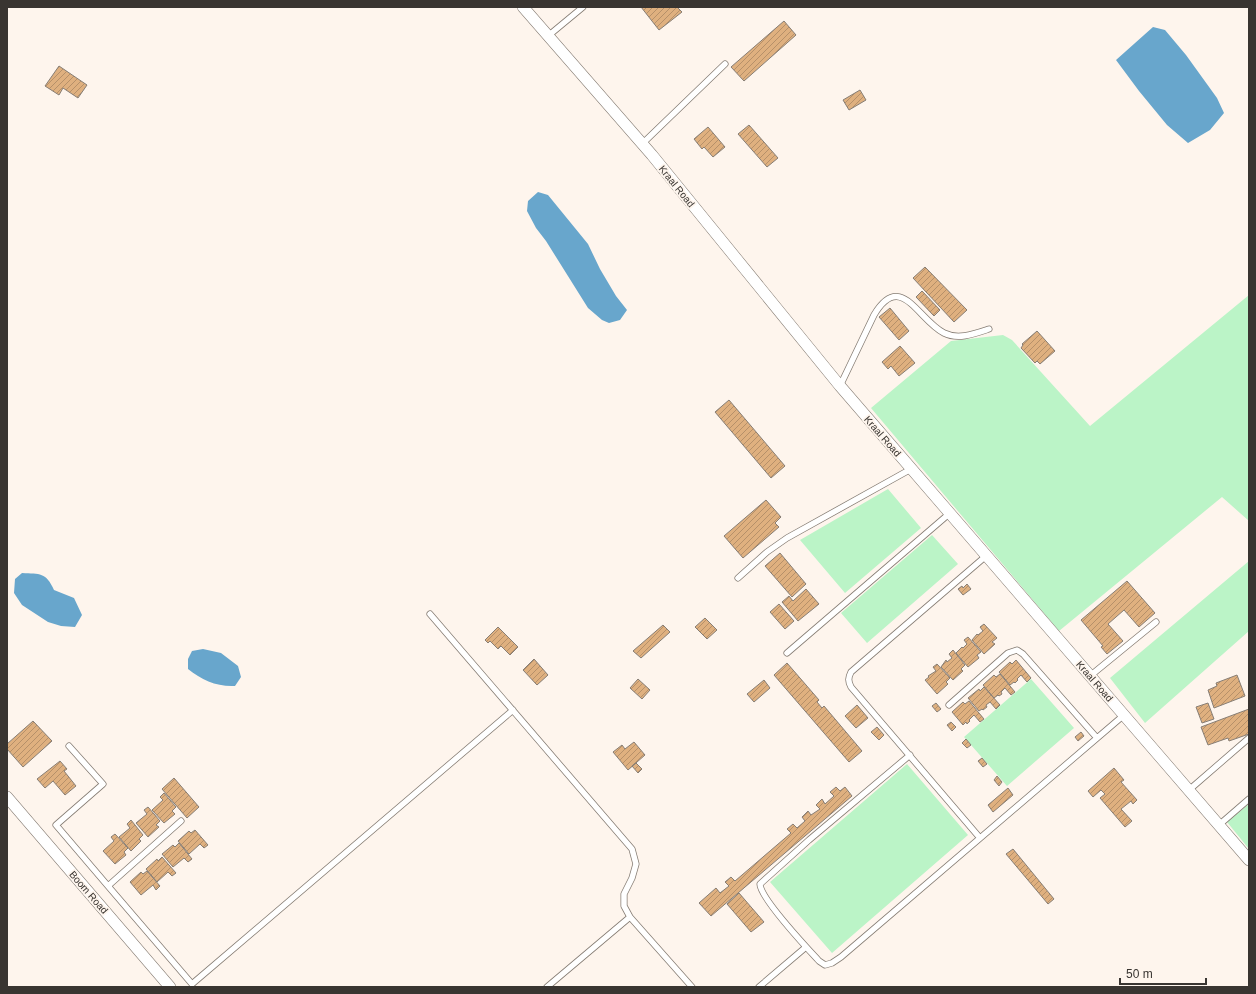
<svg xmlns="http://www.w3.org/2000/svg" width="1256" height="994" font-family="Arial,sans-serif">
<style>
.grass{fill:#bbf4c7}
.water{fill:#68a6cc}
.building{fill:url(#building-hatch);stroke:#877e75}
.lines{fill:none;stroke-linecap:round;stroke-linejoin:round}
.service-casing{stroke:#867d74;stroke-width:7}
.minor-casing{stroke:#867d74;stroke-width:12}
.service{stroke:#fff;stroke-width:5.5}
.minor{stroke:#fff;stroke-width:11}
.labels{text-anchor:middle;stroke-width:3.5;stroke-linejoin:round;paint-order:stroke}
.street-label{font-size:10px;fill:#393531;stroke:#fef5ed}
</style>
<defs>
<pattern id="building-hatch" width="6" height="6" patternUnits="userSpaceOnUse"><rect width="6" height="6" fill="#dfb07f"/><path d="M-1 1l2-2M0 6l6-6M5 7l2-2" fill="none" stroke="#b69069"/></pattern>
</defs>
<rect width="100%" height="100%" fill="#fef5ed"/>
<path class="grass" d="M 1249,295 L 1249,521 L 1222,497 L 1059,631 L 871,408 L 951,341 L 1003,335 L 1012,340 L 1090,426 Z
M 888,489 L 921,528 L 845,593 L 800,540 Z
M 932,535 L 958,564 L 867,643 L 841,613 Z
M 1249,561 L 1249,631 L 1145,723 L 1110,678 Z
M 1031,679 L 1074,728 L 1007,786 L 964,737 Z
M 907,764 L 968,835 L 832,953 L 770,882 Z
M 1249,804 L 1249,849 L 1227,822 Z"/>
<path class="water" d="M 1153,27 L 1165,30 L 1186,55 L 1217,98 L 1224,113 L 1210,130 L 1188,143 L 1167,125 L 1139,91 L 1116,60 Z
M 538,192 L 548,195 L 588,244 L 600,269 L 616,296 L 627,310 L 620,320 L 609,323 L 602,320 L 588,308 L 546,241 L 536,228 L 527,211 L 528,201 Z
M 22,573 C 40,574 46,572 54,590 L 74,598 L 82,615 L 75,627 L 61,626 L 48,622 L 22,605 L 14,593 L 15,579 Z
M 203,649 L 221,653 L 238,666 L 241,677 L 235,686 C 217,687 202,680 188,669 L 188,659 L 192,651 Z"/>
<path class="building" d="M 641,7 L 677,7 L 682,12 L 659,30 Z
M 784,21 L 796,35 L 744,81 L 731,67 Z
M 59,66 L 87,85 L 78,98 L 63,88 L 59,95 L 45,86 Z
M 860,90 L 866,100 L 849,110 L 843,100 Z
M 749,125 L 778,158 L 767,167 L 738,134 Z
M 708,127 L 725,147 L 713,157 L 704,147 L 702,149 L 694,139 Z
M 925,267 L 967,310 L 954,322 L 913,278 Z
M 922,291 L 940,310 L 934,316 L 916,297 Z
M 890,308 L 909,331 L 899,340 L 879,317 Z
M 1037,331 L 1055,351 L 1040,364 L 1037,361 L 1035,363 L 1021,348 L 1023,345 L 1022,344 Z
M 900,346 L 915,363 L 899,376 L 891,366 L 888,369 L 882,362 Z
M 729,400 L 785,466 L 771,478 L 715,412 Z
M 766,500 L 781,517 L 775,523 L 779,527 L 743,558 L 724,536 Z
M 780,553 L 806,584 L 792,597 L 765,566 Z
M 1127,581 L 1155,613 L 1139,627 L 1124,610 L 1108,624 L 1123,641 L 1107,654 L 1101,647 L 1103,646 L 1081,620 Z
M 967,584 L 971,589 L 963,595 L 958,589 L 962,586 L 963,588 Z
M 806,589 L 819,604 L 798,621 L 782,602 L 789,596 L 793,601 Z
M 779,604 L 794,621 L 785,629 L 770,612 Z
M 705,618 L 717,630 L 707,639 L 695,627 Z
M 984,624 L 997,638 L 992,642 L 995,644 L 984,654 L 972,640 L 977,634 L 978,635 L 983,631 L 980,627 Z
M 663,625 L 670,632 L 641,658 L 633,651 Z
M 498,627 L 518,647 L 510,655 L 501,646 L 498,649 L 490,641 L 488,643 L 485,640 Z
M 968,637 L 981,652 L 977,655 L 979,658 L 968,667 L 956,653 L 962,647 L 963,648 L 967,644 L 964,640 Z
M 953,650 L 965,665 L 961,669 L 963,671 L 953,680 L 941,667 L 946,660 L 947,662 L 952,658 L 949,654 Z
M 534,659 L 548,675 L 537,685 L 523,670 Z
M 1016,660 L 1031,678 L 1027,682 L 1021,675 L 1017,679 L 1018,680 L 1015,683 L 1014,682 L 1010,685 L 999,672 L 1010,662 L 1012,664 Z
M 787,663 L 819,700 L 817,702 L 822,708 L 824,706 L 862,751 L 849,762 L 774,675 Z
M 937,664 L 950,678 L 946,682 L 948,684 L 937,694 L 925,680 L 929,677 L 928,676 L 936,671 L 933,667 Z
M 1000,674 L 1015,692 L 1011,695 L 1005,688 L 1001,692 L 1002,694 L 999,696 L 998,695 L 994,698 L 983,685 L 994,675 L 996,677 Z
M 1237,675 L 1245,696 L 1214,708 L 1208,690 L 1217,686 L 1216,683 Z
M 638,679 L 650,690 L 642,699 L 630,688 Z
M 764,680 L 770,688 L 754,702 L 747,694 Z
M 984,687 L 1000,705 L 996,709 L 990,702 L 986,705 L 987,707 L 983,710 L 982,709 L 979,711 L 968,698 L 979,689 L 980,691 Z
M 969,701 L 984,719 L 980,722 L 974,715 L 969,720 L 970,721 L 967,724 L 966,722 L 963,725 L 952,712 L 963,702 L 965,704 Z
M 936,703 L 941,709 L 937,712 L 932,706 Z
M 1208,703 L 1214,719 L 1202,723 L 1196,707 Z
M 857,705 L 868,718 L 856,728 L 845,716 Z
M 1249,709 L 1249,734 L 1229,741 L 1228,738 L 1208,745 L 1201,727 Z
M 33,721 L 52,741 L 23,767 L 7,749 L 7,744 Z
M 951,722 L 956,727 L 952,731 L 947,725 Z
M 877,727 L 884,735 L 879,740 L 871,732 Z
M 1081,732 L 1084,736 L 1078,741 L 1075,737 Z
M 966,739 L 971,745 L 967,748 L 962,743 Z
M 634,742 L 645,755 L 628,770 L 613,752 L 622,745 L 625,749 Z
M 982,758 L 987,764 L 983,767 L 978,761 Z
M 60,761 L 67,769 L 64,771 L 76,786 L 65,795 L 53,781 L 45,788 L 37,779 Z
M 636,763 L 642,769 L 638,773 L 632,766 Z
M 1114,768 L 1124,780 L 1121,782 L 1137,800 L 1133,804 L 1131,801 L 1121,809 L 1132,821 L 1125,827 L 1100,798 L 1105,794 L 1101,790 L 1093,797 L 1088,791 Z
M 997,776 L 1002,782 L 999,786 L 994,780 Z
M 174,778 L 199,807 L 187,818 L 162,789 Z
M 836,787 L 840,791 L 845,787 L 852,796 L 711,916 L 699,903 L 716,888 L 720,893 L 729,886 L 725,882 L 731,877 L 735,881 L 791,833 L 787,829 L 793,824 L 797,828 L 805,821 L 802,817 L 808,811 L 811,815 L 820,809 L 816,805 L 822,799 L 825,804 L 834,796 L 830,792 Z
M 1008,788 L 1013,795 L 993,812 L 988,805 Z
M 164,793 L 176,807 L 172,811 L 175,814 L 164,823 L 152,810 L 163,800 L 160,797 Z
M 148,807 L 160,821 L 156,825 L 159,827 L 148,837 L 136,823 L 147,814 L 144,810 Z
M 131,820 L 143,835 L 139,839 L 141,841 L 131,851 L 119,837 L 130,828 L 127,824 Z
M 195,830 L 208,845 L 204,848 L 200,844 L 189,854 L 178,841 L 189,831 L 191,833 Z
M 115,834 L 128,848 L 124,852 L 126,855 L 115,864 L 103,851 L 114,841 L 111,837 Z
M 179,843 L 192,859 L 188,862 L 184,858 L 173,867 L 162,854 L 173,845 L 175,847 Z
M 1013,849 L 1054,899 L 1048,904 L 1006,854 Z
M 162,857 L 176,873 L 172,876 L 168,872 L 157,882 L 146,869 L 157,859 L 158,861 Z
M 147,871 L 160,886 L 156,890 L 153,885 L 141,895 L 130,882 L 141,872 L 143,874 Z
M 739,893 L 764,922 L 751,932 L 727,904 Z"/>
<g class="lines">
<g class="service-casing">
<path id="service" d="M 548,36 L 583,7
M 642,144 L 725,64
M 840,386 L 874,315 C 901,270 918,320 944,333 C 958,340 974,334 989,329
M 738,578 L 767,552 L 787,538 L 911,469
M 430,614 L 632,849 L 636,864 L 632,878 L 624,894 L 624,906 L 630,917
M 787,653 L 950,513
M 1090,676 L 1156,622
M 949,705 L 1008,653 L 1017,650 L 1023,654 L 1097,738
M 69,746 L 103,784 L 56,825 L 108,886
M 910,755 L 809,840 L 760,884 C 760,898 807,948 819,961 L 825,965 L 832,963 L 841,957 L 1124,715
M 1189,790 L 1249,738
M 181,821 L 108,886 L 192,984 L 513,710
M 1219,825 L 1249,799
M 980,838 L 851,687 C 848,681 848,678 851,672 L 986,556
M 547,987 L 630,917 L 692,987
M 759,987 L 806,947"/>
</g>
<g class="minor-casing">
<path id="minor" d="M 523,7 L 652,155 L 840,386 L 1249,860
M 7,797 L 170,987"/>
</g>
<use href="#service" class="service"/>
<use href="#minor" class="minor"/>
</g>
<g class="labels">
<g class="street-label">
<text transform="translate(677 186) rotate(51)" y="4">Kraal Road</text>
<text transform="translate(883 436) rotate(49)" y="4">Kraal Road</text>
<text transform="translate(1095 681) rotate(49)" y="4">Kraal Road</text>
<text transform="translate(89 892) rotate(49)" y="4">Boom Road</text>
</g>
</g>
<rect width="1256" height="994" fill="none" stroke="#393531" stroke-width="16"/>
<path d="M1120 978v6h86v-6" fill="none" stroke="#393531" stroke-width="2"/>
<text x="1126" y="978" font-size="12" fill="#393531" stroke="#fef5ed" stroke-width="3" paint-order="stroke">50 m</text>
</svg>
